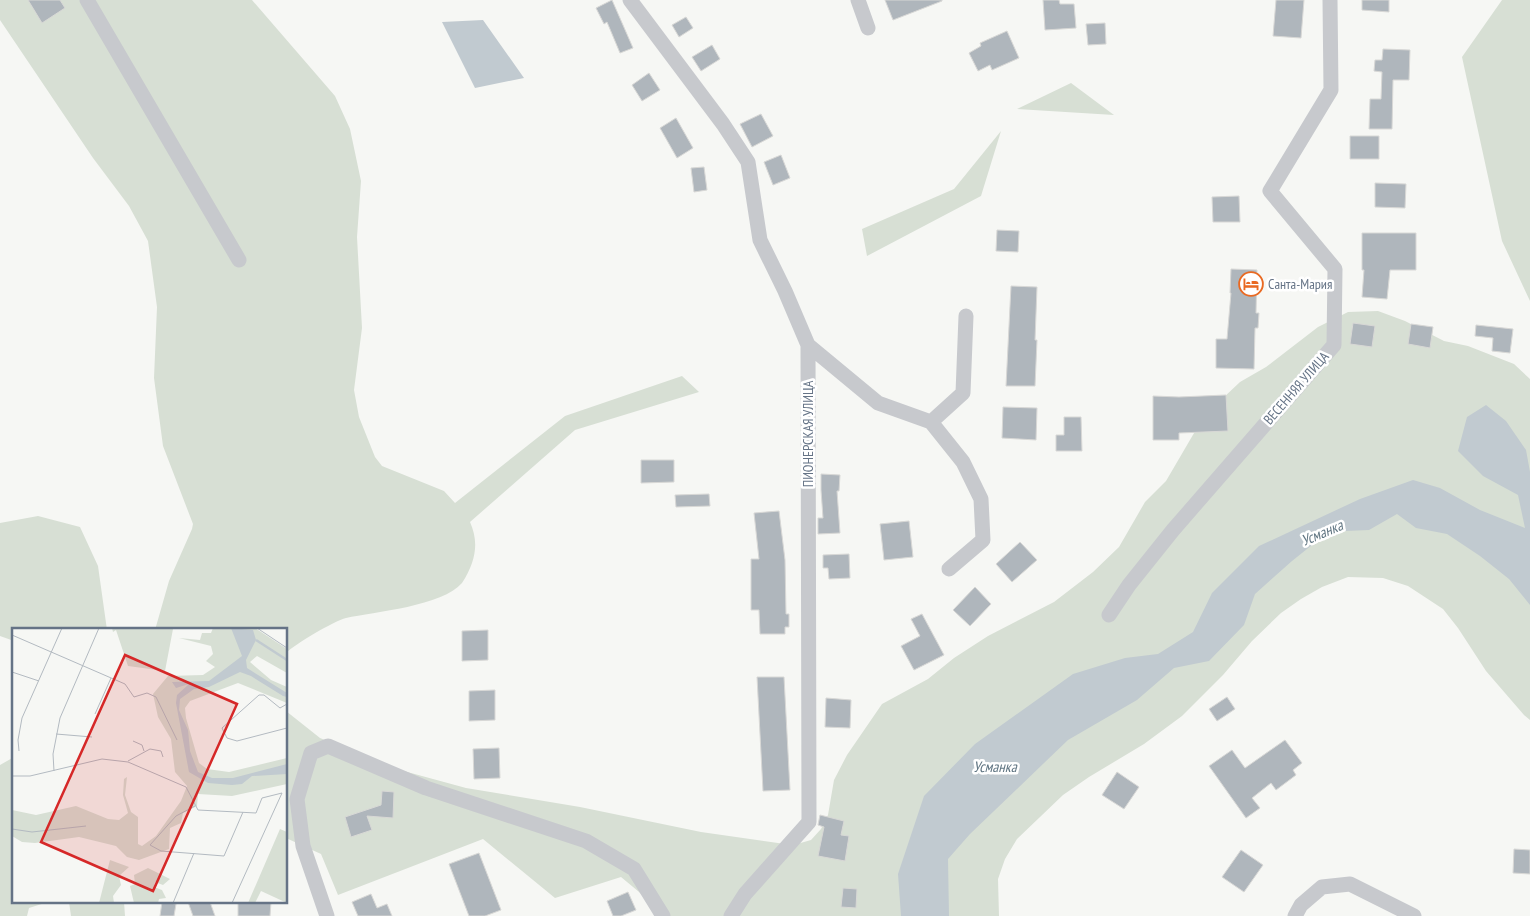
<svg xmlns="http://www.w3.org/2000/svg" width="1530" height="916" font-family="'PT Sans Narrow',sans-serif">
<style>
.green{fill:#d7dfd4}
.water{fill:#c1cad0}
.building{fill:#afb6bc;stroke:#d8d8d6}
.lines{fill:none;stroke-linecap:round;stroke-linejoin:round}
.street{stroke:#c7c9cd;stroke-width:15}
.labels{text-anchor:middle;stroke-width:5;stroke-linejoin:round;paint-order:stroke}
.poi-label{font-size:14px;fill:#657386;stroke:#fff;text-anchor:start}
.street-label{font-size:14px;fill:#657386;stroke:#fff}
.water-label{font-size:15px;font-style:italic;fill:#607582;stroke:#fff}
.inset-river{fill:none;stroke:#c1cad0;stroke-width:2.5}
.inset-road{fill:none;stroke:#b3bac1;stroke-width:1}
.view{fill:#d62828;fill-opacity:0.15;stroke:#d62828;stroke-width:2.5}
.inset-edge{fill:none;stroke:#657386;stroke-width:2.5}
</style>
<rect width="100%" height="100%" fill="#f6f7f4"/>
<path class="green" d="M 0,0 L 252,0 L 335,96 L 350,129 L 361,181 L 357,237 L 362,328 L 354,390 L 359,417 L 375,457 L 382,466 L 444,491 L 455,503 L 565,416 L 682,376 L 699,392 L 575,430 L 470,522 C 476,536 477,548 472,563 C 470,569 466,577 462,583 C 443,606 374,612 346,618 C 334,621 295,644 286,653 L 286,630 L 155,630 L 169,581 L 192,529 L 193,524 L 163,446 L 154,378 L 157,307 L 148,241 L 129,206 L 93,158 L 2,23 L 0,20 Z
M 1502,0 L 1530,0 L 1530,301 L 1502,241 L 1462,57 Z
M 1071,83 L 1114,115 L 1017,109 Z
M 1001,131 L 981,196 L 867,256 L 862,229 L 954,189 Z
M 1378,311 L 1405,321 L 1444,341 L 1468,346 L 1514,364 L 1530,379 L 1530,720 L 1524,715 L 1486,671 L 1458,628 L 1443,609 L 1408,586 L 1383,578 L 1348,577 L 1322,587 L 1301,599 L 1281,613 L 1252,641 L 1223,675 L 1182,716 L 1144,744 L 1089,777 L 1063,795 L 1017,839 L 1005,859 L 998,879 L 999,916 L 668,916 L 621,877 L 555,898 L 483,839 L 338,895 L 321,854 L 286,838 L 286,711 L 320,738 L 389,767 L 466,788 L 580,807 L 701,832 L 785,844 L 797,844 L 811,840 L 821,829 L 828,815 L 834,780 L 847,755 L 882,704 L 928,679 L 954,658 L 988,636 L 1054,602 L 1093,572 L 1119,547 L 1145,502 L 1166,481 L 1204,416 L 1240,382 L 1266,367 L 1318,327 L 1348,312 Z
M 38,516 L 80,527 L 98,566 L 107,630 L 14,630 L 14,641 L 0,636 L 0,523 Z
M 14,757 L 14,902 L 48,902 L 29,908 L 27,916 L 0,916 L 0,765 Z
M 69,902 L 124,902 L 125,916 L 71,916 Z"/>
<path class="water" d="M 483,20 L 524,78 L 475,88 L 442,22 Z
M 1486,405 L 1506,421 L 1526,450 L 1530,472 L 1530,605 L 1509,579 L 1480,556 L 1447,534 L 1416,528 L 1397,514 L 1369,530 L 1345,531 L 1331,537 L 1317,541 L 1292,561 L 1255,594 L 1244,625 L 1209,661 L 1174,668 L 1137,700 L 1068,740 L 970,834 L 948,859 L 949,916 L 901,916 L 898,874 L 924,796 L 975,744 L 1073,674 L 1125,658 L 1158,654 L 1193,632 L 1212,593 L 1259,546 L 1360,499 L 1413,480 L 1440,488 L 1480,510 L 1525,528 L 1518,495 L 1483,476 L 1458,451 L 1467,417 Z"/>
<path class="building" d="M 28,0 L 60,0 L 65,8 L 42,23 Z
M 612,0 L 633,48 L 620,53 L 607,22 L 604,24 L 596,8 Z
M 885,0 L 942,0 L 942,1 L 893,20 Z
M 1043,0 L 1059,0 L 1060,4 L 1074,4 L 1076,28 L 1045,30 Z
M 1276,0 L 1304,0 L 1301,38 L 1273,36 Z
M 1362,0 L 1389,0 L 1389,12 L 1362,10 Z
M 686,17 L 693,28 L 679,37 L 672,25 Z
M 1105,23 L 1106,44 L 1088,45 L 1086,24 Z
M 1007,31 L 1019,58 L 992,70 L 990,65 L 978,71 L 969,53 L 981,46 L 980,43 Z
M 712,45 L 720,59 L 701,71 L 692,57 Z
M 1383,49 L 1410,50 L 1409,80 L 1393,80 L 1392,129 L 1369,129 L 1370,99 L 1381,99 L 1382,72 L 1374,71 L 1375,60 L 1382,60 Z
M 649,73 L 660,90 L 642,101 L 632,85 Z
M 761,114 L 773,136 L 752,147 L 740,124 Z
M 676,118 L 693,148 L 677,158 L 660,128 Z
M 1350,136 L 1379,136 L 1379,159 L 1350,159 Z
M 781,155 L 790,178 L 773,185 L 764,162 Z
M 704,167 L 707,190 L 694,192 L 691,168 Z
M 1375,183 L 1406,184 L 1405,208 L 1375,207 Z
M 1239,196 L 1240,222 L 1213,222 L 1212,197 Z
M 997,230 L 1019,231 L 1018,252 L 996,251 Z
M 1362,233 L 1416,233 L 1416,270 L 1390,270 L 1387,299 L 1362,297 L 1364,270 L 1362,270 Z
M 1231,269 L 1257,270 L 1256,313 L 1259,313 L 1258,328 L 1255,328 L 1254,369 L 1216,368 L 1216,339 L 1227,339 L 1231,293 L 1230,293 Z
M 1011,286 L 1037,287 L 1035,340 L 1037,340 L 1035,386 L 1006,386 Z
M 1353,323 L 1375,326 L 1372,347 L 1350,344 Z
M 1411,324 L 1433,327 L 1430,348 L 1408,344 Z
M 1476,325 L 1513,329 L 1510,353 L 1492,351 L 1493,338 L 1475,336 Z
M 1226,395 L 1228,431 L 1179,433 L 1179,440 L 1153,440 L 1153,396 L 1179,397 Z
M 1003,407 L 1037,408 L 1036,440 L 1002,438 Z
M 1064,417 L 1081,417 L 1082,451 L 1056,451 L 1056,435 L 1064,435 Z
M 641,460 L 674,460 L 674,482 L 641,483 Z
M 821,474 L 840,475 L 839,491 L 837,491 L 840,533 L 818,534 L 818,518 L 823,518 L 821,490 Z
M 709,494 L 710,506 L 676,507 L 675,495 Z
M 779,511 L 785,560 L 786,614 L 789,614 L 789,627 L 785,627 L 785,634 L 760,634 L 759,610 L 751,610 L 751,559 L 759,559 L 754,513 Z
M 909,521 L 913,557 L 884,560 L 880,524 Z
M 1020,542 L 1037,560 L 1012,582 L 996,564 Z
M 849,554 L 850,578 L 829,579 L 828,568 L 823,568 L 823,555 Z
M 975,587 L 991,604 L 970,626 L 953,610 Z
M 922,614 L 944,655 L 914,670 L 901,646 L 920,636 L 911,619 Z
M 488,630 L 488,660 L 462,661 L 462,631 Z
M 757,677 L 784,677 L 790,790 L 763,791 Z
M 495,690 L 495,720 L 469,721 L 469,691 Z
M 1227,697 L 1235,709 L 1217,721 L 1209,709 Z
M 826,698 L 851,700 L 850,728 L 825,727 Z
M 1285,740 L 1302,763 L 1293,770 L 1296,775 L 1276,790 L 1271,783 L 1252,798 L 1260,808 L 1246,818 L 1209,766 L 1232,750 L 1245,768 Z
M 499,748 L 500,778 L 474,779 L 473,749 Z
M 1117,772 L 1139,787 L 1124,809 L 1102,795 Z
M 382,791 L 394,792 L 393,818 L 367,816 L 372,830 L 351,837 L 345,817 L 381,805 Z
M 820,815 L 844,821 L 841,835 L 849,836 L 845,861 L 818,856 L 824,827 L 818,825 Z
M 1514,849 L 1530,850 L 1530,874 L 1513,873 Z
M 1241,850 L 1263,865 L 1244,892 L 1222,877 Z
M 479,853 L 501,910 L 485,916 L 469,916 L 449,864 Z
M 843,888 L 857,889 L 856,908 L 841,907 Z
M 628,892 L 636,910 L 621,916 L 613,916 L 607,901 Z
M 371,894 L 377,908 L 387,904 L 392,916 L 358,916 L 352,902 Z
M 162,902 L 176,904 L 174,916 L 160,916 Z
M 188,902 L 210,902 L 215,916 L 193,916 Z
M 238,902 L 271,902 L 270,916 L 238,916 Z"/>
<g class="lines">
<path class="street" d="M 87,0 L 239,260
M 630,0 L 723,124 L 748,162 L 760,240 L 785,291 L 808,345 L 809,822 L 745,894 L 731,916
M 858,0 L 868,28
M 808,345 L 878,403 L 931,422 L 963,462 L 981,499 L 983,540 L 949,569
M 931,422 L 963,393 L 966,316
M 1109,615 L 1129,585 L 1173,530 L 1334,345 L 1335,269 L 1270,191 L 1331,90 L 1330,0
M 327,916 L 303,846 L 297,799 L 311,753 L 328,746 L 426,788 L 586,841 L 634,869 L 663,916
M 1295,916 L 1301,905 L 1322,887 L 1350,884 L 1414,916"/>
</g>
<defs>
<g id="hotel-ring" transform="scale(1.25)"><circle r="9.5" fill="#fff" stroke="#e96922" stroke-width="1.5"/><path d="M-6-4.5h1.5V1H6V5H4.5V3h-9V5H-6ZM-4 0a1.8 1.8 0 1 1 3.6 0ZM.5 0V-2.5h3Q6-2.5 6 0Z" fill="#e96922"/></g>
</defs>
<g fill-rule="evenodd">
<use href="#hotel-ring" x="1251" y="284"/>
</g>
<g class="labels">
<g class="poi-label">
<text x="1268" y="289">Санта-Мария</text>
</g>
<g class="street-label">
<text transform="translate(1296 388) rotate(-49)" y="5">ВЕСЕННЯЯ УЛИЦА</text>
<text transform="translate(808 434) rotate(-90)" y="5">ПИОНЕРСКАЯ УЛИЦА</text>
</g>
<g class="water-label">
<text transform="translate(1322 533) rotate(-23)" y="5">Усманка</text>
<text x="995" y="772">Усманка</text>
</g>
</g>
<g transform="translate(12 628)">
<rect width="275" height="275" fill="#f6f7f4"/>
<path d="M 100,0 L 161,1 L 153,43 L 116,38 L 104,2 L 101,4 ZM 201,0 L 243,0 L 275,21 L 275,45 L 245,28 L 238,34 L 259,52 L 275,59 L 275,75 L 226,55 L 178,73 L 173,80 L 174,90 L 187,135 L 195,141 L 217,144 L 275,130 L 275,156 L 220,168 L 186,166 L 185,178 L 171,185 L 169,195 L 158,200 L 157,221 L 127,232 L 115,229 L 104,218 L 67,209 L 23,215 L 10,214 L 0,208 L 0,182 L 24,187 L 64,178 L 96,191 L 107,192 L 116,185 L 111,167 L 112,151 L 115,149 L 113,167 L 119,184 L 126,189 L 126,216 L 130,218 L 144,208 L 169,173 L 175,158 L 163,144 L 159,111 L 146,89 L 141,66 L 156,48 L 191,47 L 203,39 L 194,33 L 201,26 L 199,18 L 167,10 L 188,12 L 190,5 L 199,5 ZM 268,201 L 275,204 L 275,275 L 249,263 L 243,275 L 236,275 ZM 98,232 L 117,239 L 107,248 L 109,257 L 101,268 L 102,275 L 87,275 ZM 136,240 L 158,251 L 151,257 L 143,254 L 142,259 L 150,262 L 154,270 L 147,271 L 146,275 L 122,275 L 118,258 L 123,256 L 122,247 Z" fill="#d7dfd4"/>
<path d="M 219,0 L 241,2 L 244,12 L 234,32 L 235,40 L 275,65 L 275,69 L 271,68 L 239,48 L 228,44 L 197,59 L 182,61 L 168,71 L 167,82 L 176,102 L 178,123 L 186,144 L 200,150 L 221,150 L 275,136 L 275,146 L 240,148 L 230,156 L 220,157 L 196,155 L 177,144 L 164,75 L 165,67 L 177,56 L 164,60 L 160,54 L 197,53 L 230,28 Z" fill="#c1cad0"/>
<path class="inset-river" d="M 244,12 L 275,32"/>
<path class="inset-road" d="M 245,0 L 275,20M 0,7 L 113,56 L 122,69 L 135,65 L 144,69 L 165,112M 0,44 L 27,53M 275,76 L 268,80 L 252,67 L 247,67 L 210,100 L 215,110 L 225,113 L 275,100M 83,86 L 99,50M 44,106 L 80,109M 121,113 L 130,117 L 132,123M 7,123 L 6,112 L 10,90 L 50,0M 116,133 L 138,121 L 149,123 L 151,129M 42,143 L 41,126 L 48,90 L 87,0M 0,148 L 18,148 L 90,131 L 116,134 L 174,159 L 186,182 L 244,185 L 250,170 L 270,165 L 220,275M 183,178 L 164,188 L 138,217 L 149,223 L 212,228 L 231,184M 0,201 L 20,204 L 74,198M 161,275 L 182,225"/>
<path class="view" d="M 113,27 L 225,76 L 141,263 L 29,214 Z"/>
<rect width="275" height="275" class="inset-edge"/>
</g>
</svg>
